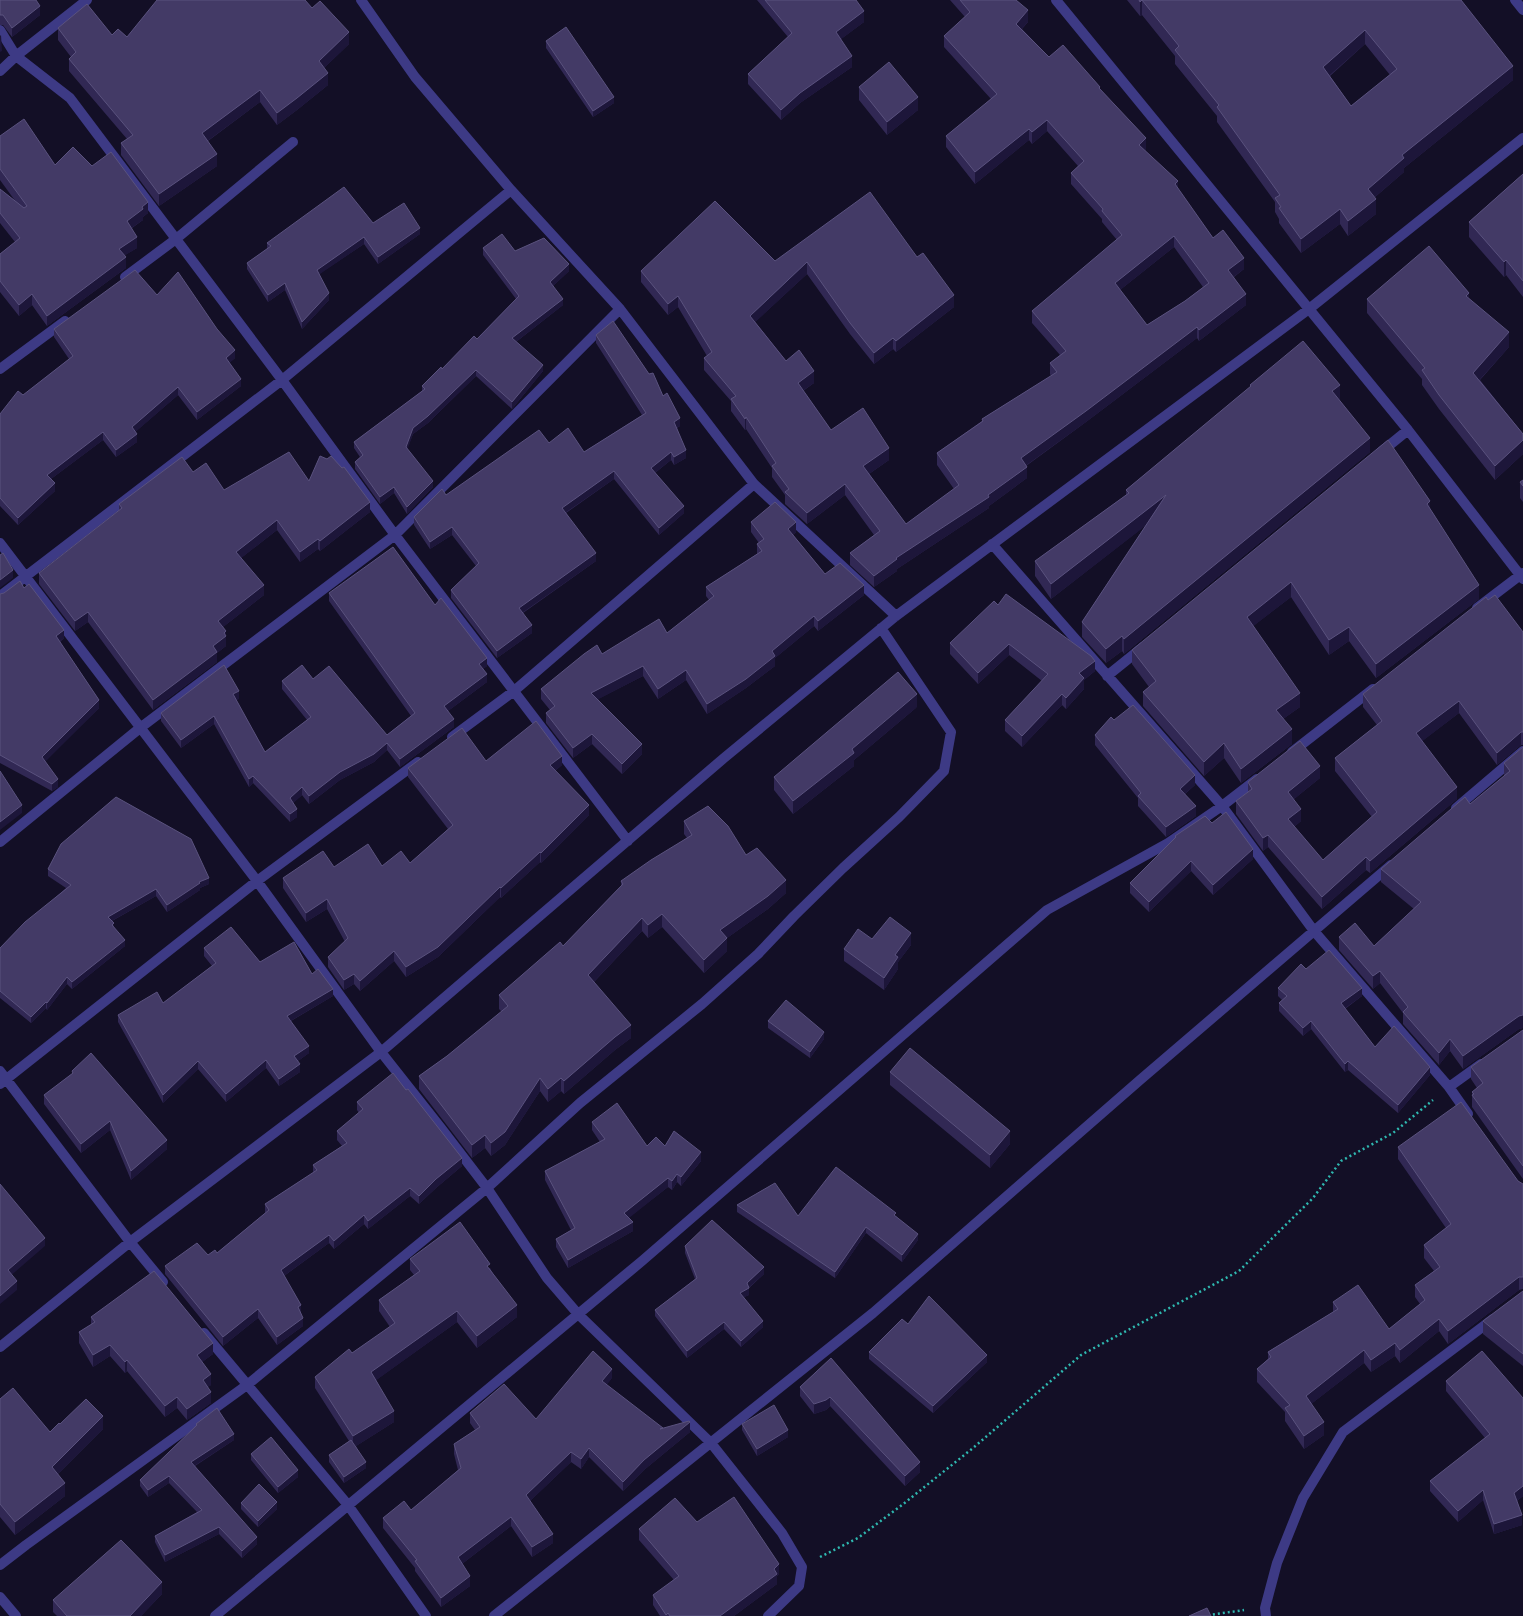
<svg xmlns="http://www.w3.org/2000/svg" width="1523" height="1616" font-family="Jost,sans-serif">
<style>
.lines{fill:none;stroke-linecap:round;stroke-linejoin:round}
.path{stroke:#2fb8b0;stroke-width:2.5;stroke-dasharray:2 3;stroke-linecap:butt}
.minor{stroke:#3d3a85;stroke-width:10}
.wall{fill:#312854;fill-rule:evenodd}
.shaded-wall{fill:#1d163a}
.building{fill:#433a66;stroke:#5a527e;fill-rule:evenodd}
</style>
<rect width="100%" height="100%" fill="#130f26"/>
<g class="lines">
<path class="path" d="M 820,1557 L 858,1538 L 902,1505 L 973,1448 L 1081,1355 L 1239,1271 L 1313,1198 L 1341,1161 L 1393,1133 L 1433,1100
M 1203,1616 L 1244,1610"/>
<path class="minor" d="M 361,0 L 415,77 L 511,190 L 620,309
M 1056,0 L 1309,309 L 1408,430 L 1523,579
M 1515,0 L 1523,10
M 0,30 L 16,56 L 70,98 L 282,380 L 395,535 L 628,841
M 0,71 L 16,56 L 87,0
M 125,277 L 176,239 L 293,142
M 0,369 L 65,321
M 1381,452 L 1408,430
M 0,543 L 257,881 L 381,1052 L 441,1128 L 487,1188 L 547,1278 L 578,1314 L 711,1443 L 782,1533 L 802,1567 L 799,1586 L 768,1616
M 992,544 L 1222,806 L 1314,931 L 1449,1087 L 1468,1114
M 0,596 L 282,380 L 511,190
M 1477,608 L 1523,573
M 1107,676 L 1143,647
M 452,737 L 514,691 L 754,484
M 1292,752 L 1373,689
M 1456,808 L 1523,751
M 0,842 L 140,728 L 395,535 L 620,309 L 754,484 L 896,616
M 0,1071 L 130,1242 L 163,1282
M 0,1084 L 257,881 L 418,762
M 1449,1087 L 1481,1064
M 204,1333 L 348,1505 L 426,1616
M 0,1347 L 130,1242 L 381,1052 L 724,758 L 896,616 L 1309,309 L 1523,138
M 0,1565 L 26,1545 L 247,1385 L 487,1188 L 580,1103 L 702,1004 L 758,954 L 794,916 L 843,868 L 899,817 L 944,771 L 951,732 L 881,628
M 0,1597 L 16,1616
M 215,1616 L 642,1261 L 1047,910 L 1168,843 L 1222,806 L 1257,779
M 494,1616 L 873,1313 L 1140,1080 L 1391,865
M 1266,1616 L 1265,1608 L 1277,1563 L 1303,1498 L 1343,1432 L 1493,1319"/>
</g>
<path class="wall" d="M 0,0 L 40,15 L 12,37 L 3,25 L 0,25 Z
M 757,0 L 856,0 L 864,22 L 841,39 L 852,67 L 800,103 L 781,120 L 748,84 L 748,74 L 788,37 Z
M 950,0 L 1016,0 L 1028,22 L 1022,29 L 1049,57 L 1100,90 L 1146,150 L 1145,151 L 1178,189 L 1213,238 L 1244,269 L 1234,277 L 1246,305 L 1199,341 L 1197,338 L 1086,422 L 1026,466 L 1027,478 L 989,506 L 989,508 L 897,569 L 897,571 L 874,587 L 850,565 L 850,553 L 874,535 L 845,495 L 807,524 L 785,504 L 785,495 L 772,477 L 772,468 L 746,429 L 745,430 L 731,411 L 731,401 L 704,370 L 704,358 L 707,356 L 678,307 L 668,315 L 641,282 L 641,271 L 775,261 L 917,257 L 954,307 L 896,352 L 893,349 L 874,364 L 850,334 L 807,274 L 755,322 L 786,361 L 814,383 L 803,391 L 831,430 L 889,460 L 869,474 L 906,524 L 954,489 L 937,465 L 937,453 L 982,421 L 982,419 L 1051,376 L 1050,374 L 1050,363 L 1060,355 L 1032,323 L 1032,311 L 1117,240 L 1102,222 L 1102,219 L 1071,184 L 1071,173 L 1078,166 L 1047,131 L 1032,144 L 1029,140 L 975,184 L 946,147 L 946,136 L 991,99 L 944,47 L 944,36 L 965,17 ZM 1174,247 L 1203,287 L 1185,301 L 1147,325 L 1120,290 Z
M 1127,0 L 1461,0 L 1513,80 L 1404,168 L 1404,172 L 1374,198 L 1376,214 L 1348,236 L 1340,224 L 1301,253 L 1279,223 L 1279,219 L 1275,212 L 1275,202 L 1217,122 L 1217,116 L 1175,64 L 1175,56 L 1142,15 L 1140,16 ZM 1365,44 L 1390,75 L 1351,106 L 1330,76 Z
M 312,8 L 349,44 L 324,68 L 328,85 L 297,110 L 277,125 L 260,102 L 208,141 L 217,166 L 159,206 L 121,155 L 121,143 L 127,139 L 69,71 L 69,59 L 71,57 L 58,40 L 58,28 L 127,37 Z
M 546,41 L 614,103 L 593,117 L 546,48 Z
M 859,87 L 918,110 L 887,135 L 859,100 Z
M 0,136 L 55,165 L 92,166 L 148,213 L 143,217 L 143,220 L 132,228 L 137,248 L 125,255 L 126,268 L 47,326 L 32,305 L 19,316 L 0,292 L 0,254 L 15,242 L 0,223 L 0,189 L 16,202 L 0,180 Z
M 1523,174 L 1523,297 L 1506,275 L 1504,277 L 1469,237 L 1469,222 Z
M 373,223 L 420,234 L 378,264 L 364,244 L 319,274 L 329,300 L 302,329 L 285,290 L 268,302 L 247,269 L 247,263 L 267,249 L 267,243 Z
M 483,248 L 515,251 L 569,271 L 553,286 L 563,305 L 516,342 L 543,371 L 512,409 L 476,376 L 428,423 L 413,434 L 407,449 L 433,487 L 407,514 L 394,493 L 380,504 L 355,469 L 355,462 L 360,457 L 354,448 L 354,442 L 422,391 L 422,386 L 477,339 L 516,299 L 483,255 Z
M 157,295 L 235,358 L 229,363 L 241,386 L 197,420 L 178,395 L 135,432 L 137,442 L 116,457 L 103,440 L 51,479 L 55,491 L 18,525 L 0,506 L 0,414 L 69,359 L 54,337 L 54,329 Z
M 1367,299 L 1469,299 L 1509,347 L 1480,380 L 1523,434 L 1523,454 L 1495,480 L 1439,409 L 1422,385 L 1422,379 L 1367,313 Z
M 596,335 L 663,396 L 680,426 L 677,428 L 686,458 L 674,465 L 671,460 L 655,473 L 684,513 L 659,535 L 614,479 L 566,513 L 596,561 L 523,613 L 532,633 L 497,658 L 451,598 L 451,590 L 476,566 L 452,535 L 430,549 L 414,525 L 414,517 L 446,495 L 549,443 L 584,452 L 642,415 L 596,343 Z
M 1250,385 L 1340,400 L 1339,400 L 1370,452 L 1124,654 L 1122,651 L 1106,663 L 1082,637 L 1082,622 L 1146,525 L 1051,599 L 1035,576 L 1035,561 L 1126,495 L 1126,490 L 1250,388 Z
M 193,472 L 224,490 L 309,481 L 370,512 L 320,551 L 318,549 L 300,562 L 277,530 L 241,558 L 264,595 L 223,627 L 226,631 L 226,646 L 217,653 L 217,662 L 153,710 L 88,622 L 75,631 L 39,584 L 39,573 L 119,510 L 119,504 Z
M 1523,480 L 1523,502 L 1520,498 L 1520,482 Z
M 1430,509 L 1479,599 L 1376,678 L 1349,641 L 1329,655 L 1291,597 L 1253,626 L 1300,707 L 1283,719 L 1292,744 L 1241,783 L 1224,758 L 1204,776 L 1143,706 L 1143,692 L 1149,687 L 1132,664 L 1132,650 Z
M 751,522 L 796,532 L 793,535 L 825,574 L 864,595 L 818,631 L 814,626 L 775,658 L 775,666 L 746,688 L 707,714 L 686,680 L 658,699 L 643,676 L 598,699 L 642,754 L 622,774 L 592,744 L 573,758 L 546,723 L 546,713 L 550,710 L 541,699 L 541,689 L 602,654 L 667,633 L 709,600 L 706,596 L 706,587 L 757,554 L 757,544 L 759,543 L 751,532 Z
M 24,588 L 64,638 L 60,642 L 99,708 L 45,761 L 58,787 L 52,791 L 0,763 L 0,594 Z
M 329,593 L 435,605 L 487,666 L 483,669 L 487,682 L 448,711 L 454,727 L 400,767 L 387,750 L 374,762 L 340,780 L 309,804 L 302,795 L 293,803 L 297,817 L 290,822 L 253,783 L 249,787 L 214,724 L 181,748 L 161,721 L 161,713 L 239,699 L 236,700 L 265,752 L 307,720 L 282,689 L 282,681 L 313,679 L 387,735 L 411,716 L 329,601 Z
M 1488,600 L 1523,632 L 1523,745 L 1521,745 L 1497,765 L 1459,713 L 1422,741 L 1457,799 L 1370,873 L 1366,870 L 1322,909 L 1268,847 L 1263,851 L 1236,814 L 1236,801 L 1248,792 L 1248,782 L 1320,778 L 1294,799 L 1301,821 L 1294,827 L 1323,860 L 1372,817 L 1335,771 L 1335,758 L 1377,725 L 1363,707 L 1363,694 Z
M 998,605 L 1095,671 L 1084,680 L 1084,689 L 1066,709 L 1062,705 L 1022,747 L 1005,731 L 1005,720 L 1042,681 L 1009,655 L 978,684 L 950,654 L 950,643 Z
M 917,707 L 854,760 L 854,766 L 793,814 L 774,790 L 774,777 Z
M 1095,735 L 1195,785 L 1185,794 L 1196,816 L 1166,837 L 1138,806 L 1138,798 L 1095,745 Z
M 1523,747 L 1523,1028 L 1519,1029 L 1463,1069 L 1450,1051 L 1439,1065 L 1403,1024 L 1403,1013 L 1380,983 L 1373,989 L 1339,950 L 1339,937 L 1374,946 L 1414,909 L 1381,882 L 1381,869 L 1470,804 L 1504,776 L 1504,763 Z
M 486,761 L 562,765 L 555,771 L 589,815 L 541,863 L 540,862 L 501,898 L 500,897 L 438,957 L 406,977 L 394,961 L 360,991 L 354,984 L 344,990 L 328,967 L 328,957 L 345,942 L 327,909 L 306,922 L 283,888 L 283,878 L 334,867 L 382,866 L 410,863 L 448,829 L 408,777 L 408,768 Z
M 684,821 L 746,855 L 786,893 L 768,909 L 727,938 L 727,951 L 704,973 L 662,927 L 648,938 L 642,931 L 594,982 L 631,1038 L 615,1050 L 564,1094 L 561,1091 L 548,1102 L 540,1091 L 505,1145 L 491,1156 L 485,1148 L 472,1158 L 419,1089 L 419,1076 L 447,1056 L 502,1012 L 499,1009 L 499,995 L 563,946 L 621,886 L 621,881 L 687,838 L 684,834 Z
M 1212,823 L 1253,859 L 1213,895 L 1191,871 L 1149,912 L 1130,893 L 1130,883 L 1175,839 L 1175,836 Z
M 48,869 L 209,884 L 200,888 L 200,890 L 167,912 L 156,896 L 112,921 L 114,927 L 125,946 L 72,989 L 67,984 L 47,1010 L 46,1008 L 31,1023 L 0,998 L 0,948 L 66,888 L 48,876 Z
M 872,939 L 911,945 L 898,962 L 898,969 L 884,990 L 844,961 L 844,949 Z
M 204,948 L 312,974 L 333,996 L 291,1021 L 309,1053 L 298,1061 L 300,1072 L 279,1086 L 266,1068 L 226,1102 L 198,1069 L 163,1103 L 118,1022 L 118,1015 L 163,1003 L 212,966 L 204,956 Z
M 1306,969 L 1362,996 L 1345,1009 L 1375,1047 L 1430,1075 L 1398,1113 L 1348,1070 L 1345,1072 L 1311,1029 L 1303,1036 L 1279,1011 L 1279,1003 L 1282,1000 L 1278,996 L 1278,988 Z
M 768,1021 L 824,1039 L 810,1058 L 768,1028 Z
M 1523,1030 L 1523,1179 L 1472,1107 L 1472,1092 L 1477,1088 L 1471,1079 L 1471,1067 Z
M 72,1071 L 167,1149 L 131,1180 L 110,1130 L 81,1153 L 44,1104 L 44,1095 L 72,1074 Z
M 890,1072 L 1010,1144 L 990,1168 L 890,1085 Z
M 357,1102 L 462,1166 L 436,1188 L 419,1204 L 410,1196 L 368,1229 L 364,1224 L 334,1249 L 329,1243 L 284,1276 L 301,1313 L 303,1326 L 277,1345 L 258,1318 L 223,1346 L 165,1274 L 165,1266 L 217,1253 L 265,1213 L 265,1204 L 313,1173 L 313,1165 L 342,1146 L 337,1140 L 337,1131 L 359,1113 L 357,1110 Z
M 592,1122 L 647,1146 L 665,1146 L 701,1161 L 681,1186 L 677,1182 L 672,1190 L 668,1187 L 628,1218 L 633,1231 L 568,1268 L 556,1247 L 556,1239 L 571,1230 L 545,1180 L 545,1171 L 600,1142 L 592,1130 Z
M 1398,1147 L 1518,1181 L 1523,1184 L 1523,1289 L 1519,1290 L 1448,1344 L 1439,1331 L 1400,1363 L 1395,1356 L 1371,1372 L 1364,1363 L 1311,1404 L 1324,1435 L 1304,1449 L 1285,1421 L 1285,1412 L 1257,1382 L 1257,1369 L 1268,1359 L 1268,1352 L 1333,1312 L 1333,1302 L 1389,1329 L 1420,1304 L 1415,1297 L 1415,1285 L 1434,1271 L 1424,1258 L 1424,1245 L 1446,1228 L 1398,1159 Z
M 737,1205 L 798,1216 L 896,1216 L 918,1240 L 902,1262 L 866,1233 L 835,1278 L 737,1212 Z
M 685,1246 L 764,1274 L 749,1288 L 749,1295 L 744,1297 L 763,1327 L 741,1347 L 724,1329 L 687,1358 L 655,1316 L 655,1310 L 695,1279 L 685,1253 Z
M 410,1259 L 490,1268 L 517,1317 L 477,1348 L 457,1322 L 376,1380 L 394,1422 L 356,1446 L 366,1468 L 344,1483 L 329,1462 L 329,1455 L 349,1441 L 315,1388 L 315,1377 L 352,1353 L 390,1327 L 379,1311 L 379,1300 L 414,1275 L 410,1270 Z
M 1523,1291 L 1523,1366 L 1483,1334 L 1483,1321 Z
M 91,1317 L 213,1354 L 202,1362 L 211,1385 L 207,1387 L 211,1403 L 187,1420 L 177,1408 L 165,1417 L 127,1371 L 125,1373 L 110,1356 L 93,1367 L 79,1343 L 79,1332 L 91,1325 Z
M 869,1352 L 987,1362 L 933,1413 L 869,1359 Z
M 831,1358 L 920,1472 L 905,1486 L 830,1406 L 826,1410 L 814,1414 L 800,1396 L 800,1387 Z
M 612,1378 L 606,1385 L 663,1429 L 690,1432 L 644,1470 L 623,1491 L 589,1457 L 581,1469 L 571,1462 L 530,1501 L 553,1543 L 532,1557 L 511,1526 L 462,1564 L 470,1586 L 441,1607 L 415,1571 L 415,1568 L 383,1528 L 383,1518 L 411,1510 L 458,1470 L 454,1454 L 454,1444 L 475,1430 L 470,1423 L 470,1413 L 536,1419 Z
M 1446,1381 L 1523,1398 L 1523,1496 L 1517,1501 L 1522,1525 L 1494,1534 L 1483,1500 L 1458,1522 L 1430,1491 L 1430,1481 L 1485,1438 L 1446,1391 Z
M 0,1399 L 50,1432 L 60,1424 L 103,1429 L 58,1474 L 65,1496 L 15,1535 L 0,1517 Z
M 196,1424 L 234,1440 L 195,1466 L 257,1544 L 242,1558 L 219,1534 L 165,1562 L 155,1542 L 155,1536 L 197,1512 L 169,1483 L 148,1497 L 140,1486 L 140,1480 L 196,1427 Z
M 742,1424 L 788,1437 L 757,1456 L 742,1430 Z
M 251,1454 L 298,1477 L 278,1493 L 251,1460 Z
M 241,1503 L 277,1509 L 258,1527 L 241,1509 Z
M 697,1522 L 779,1574 L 777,1576 L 777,1584 L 734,1616 L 660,1616 L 653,1605 L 653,1595 L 674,1580 L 639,1540 L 639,1529 Z
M 162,1594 L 141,1616 L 57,1616 L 53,1612 L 53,1600 Z"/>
<path class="shaded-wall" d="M 1142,0 L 1142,15 L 1140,16 L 1140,2 Z
M 40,6 L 40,15 L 12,37 L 12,28 Z
M 1028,10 L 1028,22 L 1016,35 L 1016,24 Z
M 864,11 L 864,22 L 836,43 L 836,32 Z
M 1365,30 L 1365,44 L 1323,81 L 1323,67 Z
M 349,32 L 349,44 L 319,73 L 319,61 Z
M 1,35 L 2,51 L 0,52 L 0,36 Z
M 852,56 L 852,67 L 800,103 L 781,120 L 781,110 L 800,93 Z
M 1513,66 L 1513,80 L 1404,168 L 1404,172 L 1368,203 L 1368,189 L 1402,155 Z
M 328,73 L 328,85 L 297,110 L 277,125 L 277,113 Z
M 260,90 L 260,102 L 202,145 L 202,133 Z
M 614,97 L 614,103 L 593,117 L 593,111 Z
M 918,97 L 918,110 L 887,135 L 887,122 Z
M 1047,120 L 1047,131 L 1032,144 L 1032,132 Z
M 1029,129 L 1029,140 L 975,184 L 975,172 Z
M 1146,138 L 1146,150 L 1139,156 L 1139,145 Z
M 217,154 L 217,166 L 159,206 L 159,194 Z
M 1178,181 L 1178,193 L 1175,184 Z
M 1376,199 L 1376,214 L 1348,236 L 1348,221 Z
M 148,202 L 148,213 L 143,217 L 143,220 L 127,231 L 127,221 L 142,207 Z
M 1340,209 L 1340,224 L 1301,253 L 1301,239 Z
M 420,228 L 420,234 L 378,264 L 378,257 Z
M 1174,236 L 1174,247 L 1115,294 L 1115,283 Z
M 137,237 L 137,248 L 119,259 L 119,249 Z
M 364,237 L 364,244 L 317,276 L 317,270 Z
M 126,257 L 126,268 L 47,326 L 47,316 Z
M 1244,258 L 1244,269 L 1228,281 L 1228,270 Z
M 1506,260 L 1506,275 L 1504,277 L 1504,262 Z
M 807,262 L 807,274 L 750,327 L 750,316 Z
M 569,264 L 569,271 L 550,289 L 550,282 Z
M 285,283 L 285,290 L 268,302 L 268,295 Z
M 329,293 L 329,300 L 302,329 L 302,322 Z
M 1469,293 L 1469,308 L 1466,296 Z
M 32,294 L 32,305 L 19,316 L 19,305 Z
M 1246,294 L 1246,305 L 1199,341 L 1199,330 Z
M 954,295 L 954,307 L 896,352 L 896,341 Z
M 678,296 L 678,307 L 668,315 L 668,304 Z
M 563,299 L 563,305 L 512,345 L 512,338 Z
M 1197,327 L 1197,338 L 1086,422 L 1021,469 L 1021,458 Z
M 1509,332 L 1509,347 L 1473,387 L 1473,373 Z
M 893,338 L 893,349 L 874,364 L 874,353 Z
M 235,350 L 235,358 L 226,366 L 226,358 Z
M 543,365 L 543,371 L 512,409 L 512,402 Z
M 476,370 L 476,376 L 428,423 L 413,434 L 406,454 L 406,447 L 413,428 Z
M 814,371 L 814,383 L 798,394 L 798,383 Z
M 241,379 L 241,386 L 197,420 L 197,412 Z
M 1340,385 L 1340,400 L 1332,406 L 1332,391 Z
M 178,387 L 178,395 L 132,435 L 132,427 Z
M 746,417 L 746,429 L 745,430 L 745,419 Z
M 680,418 L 680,426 L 674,429 L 674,422 Z
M 103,432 L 103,440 L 47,482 L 47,475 Z
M 137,434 L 137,442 L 116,457 L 116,450 Z
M 1370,438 L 1370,452 L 1124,654 L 1124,639 Z
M 1523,440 L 1523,454 L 1495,480 L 1495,466 Z
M 889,448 L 889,460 L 863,478 L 863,466 Z
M 686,450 L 686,458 L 674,465 L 674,457 Z
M 671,452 L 671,460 L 651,476 L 651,468 Z
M 1027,467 L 1027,478 L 989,506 L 989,508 L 897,569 L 897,571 L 874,587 L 874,576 L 896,558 L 988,495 Z
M 614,471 L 614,479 L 562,515 L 562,508 Z
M 433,481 L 433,487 L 407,514 L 407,507 Z
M 55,483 L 55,491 L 18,525 L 18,518 Z
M 845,484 L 845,495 L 807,524 L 807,513 Z
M 394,487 L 394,493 L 380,504 L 380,497 Z
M 1166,495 L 1166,510 L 1051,599 L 1051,584 Z
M 1430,501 L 1430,515 L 1427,504 Z
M 370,502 L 370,512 L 320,551 L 320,541 Z
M 684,506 L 684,513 L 659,535 L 659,528 Z
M 277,520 L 277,530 L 236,562 L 236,552 Z
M 796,522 L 796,532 L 788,539 L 788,529 Z
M 452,527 L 452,535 L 430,549 L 430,542 Z
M 318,539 L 318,549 L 300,562 L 300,552 Z
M 596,553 L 596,561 L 519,615 L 519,608 Z
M 13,570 L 13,578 L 0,588 L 0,580 Z
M 1291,582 L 1291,597 L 1247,631 L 1247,617 Z
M 264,585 L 264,595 L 218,631 L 218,621 Z
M 864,585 L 864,595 L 818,631 L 818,621 Z
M 1479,585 L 1479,599 L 1376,678 L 1376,664 Z
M 88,612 L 88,622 L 75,631 L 75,621 Z
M 814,616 L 814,626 L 775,658 L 775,666 L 746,688 L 707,714 L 707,704 Z
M 532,625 L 532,633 L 497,658 L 497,651 Z
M 1349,627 L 1349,641 L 1329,655 L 1329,640 Z
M 64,630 L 64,638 L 56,644 L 56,636 Z
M 226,631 L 226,646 L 217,653 L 217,662 L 153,710 L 153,700 L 213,646 Z
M 1122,636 L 1122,651 L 1106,663 L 1106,649 Z
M 1009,644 L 1009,655 L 978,684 L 978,673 Z
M 487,658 L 487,666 L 479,672 L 479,664 Z
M 1095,661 L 1095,671 L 1084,680 L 1084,689 L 1066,709 L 1066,698 L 1079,673 Z
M 643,666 L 643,676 L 591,703 L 591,693 Z
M 686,670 L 686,680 L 658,699 L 658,689 Z
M 487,674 L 487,682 L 444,714 L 444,706 Z
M 239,691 L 239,699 L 233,702 L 233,694 Z
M 1300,693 L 1300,707 L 1276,724 L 1276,710 Z
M 917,694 L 917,707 L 854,760 L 854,766 L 793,814 L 793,801 L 852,749 Z
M 1062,694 L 1062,705 L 1022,747 L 1022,736 Z
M 99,700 L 99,708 L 42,765 L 42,757 Z
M 1459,701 L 1459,713 L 1416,746 L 1416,733 Z
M 214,716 L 214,724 L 181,748 L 181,740 Z
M 454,719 L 454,727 L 400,767 L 400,759 Z
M 1292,729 L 1292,744 L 1241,783 L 1241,769 Z
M 1521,732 L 1521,745 L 1497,765 L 1497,753 Z
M 592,734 L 592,744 L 573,758 L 573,748 Z
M 387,743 L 387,750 L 374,762 L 340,780 L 309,804 L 309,796 L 340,772 Z
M 1224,743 L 1224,758 L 1204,776 L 1204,762 Z
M 642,744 L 642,754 L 622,774 L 622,764 Z
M 562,756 L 562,765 L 550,775 L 550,765 Z
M 1320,766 L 1320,778 L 1288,804 L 1288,792 Z
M 1195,775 L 1195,785 L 1180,798 L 1180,789 Z
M 253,776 L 253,783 L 249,787 L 249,779 Z
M 58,779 L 58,787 L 52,791 L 52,784 Z
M 302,787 L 302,795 L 290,806 L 290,798 Z
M 1457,787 L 1457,799 L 1370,873 L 1370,861 Z
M 22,805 L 22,813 L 0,830 L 0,822 Z
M 589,805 L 589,815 L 541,863 L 541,853 Z
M 1196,806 L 1196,816 L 1166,837 L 1166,827 Z
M 297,809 L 297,817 L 290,822 L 290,814 Z
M 1301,809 L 1301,821 L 1288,832 L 1288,819 Z
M 1268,835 L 1268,847 L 1263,851 L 1263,838 Z
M 1253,849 L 1253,859 L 1213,895 L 1213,885 Z
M 540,852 L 540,862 L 501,898 L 501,888 Z
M 1366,857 L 1366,870 L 1322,909 L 1322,897 Z
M 1191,861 L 1191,871 L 1149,912 L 1149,902 Z
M 209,878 L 209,884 L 200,888 L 200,890 L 167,912 L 167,905 L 199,882 Z
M 786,880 L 786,893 L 768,909 L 720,943 L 720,930 Z
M 500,887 L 500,897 L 438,957 L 406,977 L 406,967 Z
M 156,889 L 156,896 L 108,923 L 108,917 Z
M 327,899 L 327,909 L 306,922 L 306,913 Z
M 662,914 L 662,927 L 648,938 L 648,925 Z
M 642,918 L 642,931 L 588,988 L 588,975 Z
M 911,933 L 911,945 L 898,962 L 898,969 L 884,990 L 884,978 L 895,955 Z
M 727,938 L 727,951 L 704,973 L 704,960 Z
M 125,940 L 125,946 L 72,989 L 72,982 Z
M 394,951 L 394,961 L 360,991 L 360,981 Z
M 1380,971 L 1380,983 L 1373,989 L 1373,976 Z
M 354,974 L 354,984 L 344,990 L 344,980 Z
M 67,977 L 67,984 L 47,1010 L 47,1003 Z
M 1362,988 L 1362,996 L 1341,1011 L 1341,1003 Z
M 333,989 L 333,996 L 287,1023 L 287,1016 Z
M 46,1002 L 46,1008 L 31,1023 L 31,1017 Z
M 1523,1015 L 1523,1028 L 1519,1029 L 1463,1069 L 1463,1056 L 1519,1016 Z
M 1311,1021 L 1311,1029 L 1303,1036 L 1303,1028 Z
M 631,1025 L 631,1038 L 615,1050 L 564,1094 L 564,1081 L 615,1037 Z
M 824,1032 L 824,1039 L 810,1058 L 810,1052 Z
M 1450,1039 L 1450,1051 L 1439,1065 L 1439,1053 Z
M 309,1046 L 309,1053 L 294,1064 L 294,1056 Z
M 266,1060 L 266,1068 L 226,1102 L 226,1094 Z
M 198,1061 L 198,1069 L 163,1103 L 163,1095 Z
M 1348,1061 L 1348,1070 L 1345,1072 L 1345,1064 Z
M 300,1064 L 300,1072 L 279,1086 L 279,1079 Z
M 1430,1067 L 1430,1075 L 1398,1113 L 1398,1105 Z
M 540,1078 L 540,1091 L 505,1145 L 491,1156 L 491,1143 Z
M 561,1078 L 561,1091 L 548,1102 L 548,1089 Z
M 110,1121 L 110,1130 L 81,1153 L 81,1144 Z
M 1010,1131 L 1010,1144 L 990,1168 L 990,1155 Z
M 485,1135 L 485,1148 L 472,1158 L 472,1145 Z
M 167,1140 L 167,1149 L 131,1180 L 131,1171 Z
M 701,1152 L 701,1161 L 681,1186 L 681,1177 Z
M 462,1158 L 462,1166 L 436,1188 L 419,1204 L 419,1196 L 436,1179 Z
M 677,1174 L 677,1182 L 672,1190 L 672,1181 Z
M 668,1178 L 668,1187 L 624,1222 L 624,1213 Z
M 410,1188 L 410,1196 L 368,1229 L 368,1221 Z
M 364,1215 L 364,1224 L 334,1249 L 334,1241 Z
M 633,1222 L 633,1231 L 568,1268 L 568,1260 Z
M 866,1227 L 866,1233 L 835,1278 L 835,1272 Z
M 918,1234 L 918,1240 L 902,1262 L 902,1255 Z
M 329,1235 L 329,1243 L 281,1278 L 281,1270 Z
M 45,1238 L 45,1246 L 8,1278 L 8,1270 Z
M 764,1267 L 764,1274 L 747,1289 L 749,1288 L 749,1295 L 740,1299 L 740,1293 L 747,1283 Z
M 1519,1277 L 1519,1290 L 1448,1344 L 1448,1331 Z
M 17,1281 L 17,1290 L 0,1304 L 0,1296 Z
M 301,1305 L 301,1313 L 298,1316 L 298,1307 Z
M 517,1305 L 517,1317 L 477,1348 L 477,1336 Z
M 258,1309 L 258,1318 L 223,1346 L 223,1337 Z
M 457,1311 L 457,1322 L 371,1384 L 371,1372 Z
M 303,1318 L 303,1326 L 277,1345 L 277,1337 Z
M 1439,1319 L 1439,1331 L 1400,1363 L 1400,1350 Z
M 763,1321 L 763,1327 L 741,1347 L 741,1341 Z
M 724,1322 L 724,1329 L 687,1358 L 687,1351 Z
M 213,1343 L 213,1354 L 197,1366 L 197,1355 Z
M 1395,1343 L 1395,1356 L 1371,1372 L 1371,1360 Z
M 110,1345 L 110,1356 L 93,1367 L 93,1355 Z
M 1364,1350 L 1364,1363 L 1306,1408 L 1306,1396 Z
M 987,1355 L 987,1362 L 933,1413 L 933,1406 Z
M 127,1360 L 127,1371 L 125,1373 L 125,1362 Z
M 612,1369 L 612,1378 L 602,1391 L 602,1381 Z
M 211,1374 L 211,1385 L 203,1391 L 203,1380 Z
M 211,1392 L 211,1403 L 187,1420 L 187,1409 Z
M 177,1397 L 177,1408 L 165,1417 L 165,1406 Z
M 830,1397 L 830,1406 L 826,1410 L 814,1414 L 814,1404 Z
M 394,1411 L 394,1422 L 353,1448 L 353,1436 Z
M 103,1416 L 103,1429 L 52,1480 L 52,1467 Z
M 690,1422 L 690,1432 L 644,1470 L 623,1491 L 623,1482 L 644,1460 Z
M 1324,1422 L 1324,1435 L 1304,1449 L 1304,1436 Z
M 788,1430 L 788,1437 L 757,1456 L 757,1449 Z
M 234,1434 L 234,1440 L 191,1468 L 191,1462 Z
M 589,1448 L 589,1457 L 581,1469 L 581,1459 Z
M 571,1452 L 571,1462 L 526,1505 L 526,1495 Z
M 366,1462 L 366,1468 L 344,1483 L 344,1477 Z
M 920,1462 L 920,1472 L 905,1486 L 905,1476 Z
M 298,1470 L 298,1477 L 278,1493 L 278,1487 Z
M 169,1476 L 169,1483 L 148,1497 L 148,1490 Z
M 65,1483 L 65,1496 L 15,1535 L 15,1522 Z
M 1523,1486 L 1523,1496 L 1514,1503 L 1514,1493 Z
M 1483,1490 L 1483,1500 L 1458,1522 L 1458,1511 Z
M 277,1502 L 277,1509 L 258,1527 L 258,1521 Z
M 1522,1515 L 1522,1525 L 1494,1534 L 1494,1524 Z
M 511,1517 L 511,1526 L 458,1567 L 458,1557 Z
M 219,1527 L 219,1534 L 165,1562 L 165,1555 Z
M 553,1534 L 553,1543 L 532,1557 L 532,1547 Z
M 257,1537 L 257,1544 L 242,1558 L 242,1551 Z
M 779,1564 L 779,1574 L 777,1576 L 777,1584 L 734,1616 L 720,1616 Z
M 470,1576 L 470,1586 L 441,1607 L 441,1598 Z
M 162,1582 L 162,1594 L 141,1616 L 130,1616 Z"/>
<path class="building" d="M 0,0 L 36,0 L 40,6 L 12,28 L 3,15 L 0,15 Z
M 157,0 L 305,0 L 312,8 L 320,1 L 349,32 L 319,61 L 328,73 L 297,98 L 277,113 L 260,90 L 202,133 L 217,154 L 159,194 L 121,143 L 133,135 L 69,59 L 76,52 L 58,28 L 87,4 L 112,35 L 118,29 L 127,37 Z
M 765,0 L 856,0 L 864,11 L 836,32 L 852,56 L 800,93 L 781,110 L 748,74 L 792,33 Z
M 960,0 L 1016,0 L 1028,10 L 1016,24 L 1049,57 L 1063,45 L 1100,87 L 1099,88 L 1146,138 L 1139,145 L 1178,181 L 1175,184 L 1213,238 L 1223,230 L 1244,258 L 1228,270 L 1246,294 L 1199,330 L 1197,327 L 1086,411 L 1021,458 L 1027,467 L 988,495 L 989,497 L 896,558 L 897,559 L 874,576 L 850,553 L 880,531 L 845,484 L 807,513 L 785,492 L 789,489 L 772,466 L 776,463 L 746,417 L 745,419 L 731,399 L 736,396 L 704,358 L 712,352 L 678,296 L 668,304 L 641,271 L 715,201 L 775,261 L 870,192 L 917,257 L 923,253 L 954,295 L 896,341 L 893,338 L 874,353 L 850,323 L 807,262 L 750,316 L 786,361 L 799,350 L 814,371 L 798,383 L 831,430 L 863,408 L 889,448 L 863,466 L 906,524 L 959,485 L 937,453 L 983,421 L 982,419 L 1057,372 L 1050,363 L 1066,351 L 1032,311 L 1122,235 L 1102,211 L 1103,209 L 1071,173 L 1084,161 L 1047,120 L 1032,132 L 1029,129 L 975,172 L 946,136 L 997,94 L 944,36 L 970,12 ZM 1174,236 L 1209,283 L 1185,301 L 1147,325 L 1115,283 Z
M 1139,0 L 1461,0 L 1513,66 L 1402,155 L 1404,158 L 1368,189 L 1376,199 L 1348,221 L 1340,209 L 1301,239 L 1279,208 L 1281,207 L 1275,198 L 1280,195 L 1217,107 L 1219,105 L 1175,50 L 1179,46 L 1142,0 L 1140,2 ZM 1365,30 L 1397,69 L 1351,106 L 1323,67 Z
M 566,27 L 614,97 L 593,111 L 546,41 Z
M 889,62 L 918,97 L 887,122 L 859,87 Z
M 24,119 L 55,165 L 73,147 L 92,166 L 111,152 L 148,202 L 142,207 L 143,209 L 127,221 L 137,237 L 119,249 L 126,257 L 47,316 L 32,294 L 19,305 L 0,281 L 0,254 L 20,238 L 0,213 L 0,189 L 24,208 L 27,206 L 0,169 L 0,136 Z
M 1523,174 L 1523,281 L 1506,260 L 1504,262 L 1469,222 Z
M 344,187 L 373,223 L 404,203 L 420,228 L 378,257 L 364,237 L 317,270 L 329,293 L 302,322 L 285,283 L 268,295 L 247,263 L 271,246 L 267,243 Z
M 502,234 L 515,251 L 544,238 L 569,264 L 550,282 L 563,299 L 512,338 L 543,365 L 512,402 L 476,370 L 428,416 L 413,428 L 406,447 L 433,481 L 407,507 L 394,487 L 380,497 L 355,462 L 363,455 L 354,442 L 425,389 L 422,386 L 441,367 L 442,369 L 474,336 L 477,339 L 519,296 L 483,248 Z
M 1429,246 L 1469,293 L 1466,296 L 1509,332 L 1473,373 L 1523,434 L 1523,440 L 1495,466 L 1439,395 L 1422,370 L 1425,368 L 1367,299 Z
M 135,270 L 157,295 L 178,272 L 217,329 L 235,350 L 226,358 L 241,379 L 197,412 L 178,387 L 132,427 L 137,434 L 116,450 L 103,432 L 47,475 L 55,483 L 18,518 L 0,498 L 0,414 L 18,391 L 23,395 L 73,356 L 54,329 Z
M 613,321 L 649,374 L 653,373 L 663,396 L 667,393 L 680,418 L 674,422 L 686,450 L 674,457 L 671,452 L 651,468 L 684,506 L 659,528 L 614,471 L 562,508 L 596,553 L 519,608 L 532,625 L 497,651 L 451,590 L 479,563 L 452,527 L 430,542 L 414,517 L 442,489 L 446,495 L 539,430 L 549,443 L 568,428 L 584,452 L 646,413 L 596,335 Z
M 1303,341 L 1340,385 L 1332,391 L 1370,438 L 1124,639 L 1122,636 L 1106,649 L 1082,622 L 1166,495 L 1051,584 L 1035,561 L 1129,493 L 1126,490 L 1251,386 L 1250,385 Z
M 1388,440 L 1430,501 L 1427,504 L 1479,585 L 1376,664 L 1349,627 L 1329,640 L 1291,582 L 1247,617 L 1300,693 L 1276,710 L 1292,729 L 1241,769 L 1224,743 L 1204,762 L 1143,692 L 1156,681 L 1132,650 Z
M 289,452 L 309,481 L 320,456 L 327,459 L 331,456 L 342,468 L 344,467 L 370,502 L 320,541 L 318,539 L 300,552 L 277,520 L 236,552 L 264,585 L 218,621 L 226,631 L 224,633 L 226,636 L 213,646 L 217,652 L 153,700 L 88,612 L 75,621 L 39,573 L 122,508 L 119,504 L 182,457 L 193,472 L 206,463 L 224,490 Z
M 1523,480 L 1523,486 L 1520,482 Z
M 775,502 L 796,522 L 788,529 L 825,574 L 840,563 L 864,585 L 818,621 L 814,616 L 772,651 L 775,656 L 746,679 L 707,704 L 686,670 L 658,689 L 643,666 L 591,693 L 642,744 L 622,764 L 592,734 L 573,748 L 546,713 L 555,706 L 541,689 L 584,654 L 597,645 L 602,654 L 659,619 L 667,633 L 714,596 L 706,587 L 762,551 L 757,544 L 764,539 L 751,522 Z
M 393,547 L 435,605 L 441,598 L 487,658 L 479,664 L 487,674 L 444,706 L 454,719 L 400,759 L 387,743 L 374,754 L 340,772 L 309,796 L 302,787 L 290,798 L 297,809 L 290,814 L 253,776 L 249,779 L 214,716 L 181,740 L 161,713 L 224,665 L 239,691 L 233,694 L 265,752 L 311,717 L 282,681 L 302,665 L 313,679 L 329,666 L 387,735 L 415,713 L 329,593 Z
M 3,553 L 13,570 L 0,580 L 0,555 Z
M 20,581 L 24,588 L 29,584 L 64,630 L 56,636 L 99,700 L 42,757 L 58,779 L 52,784 L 0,755 L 0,594 L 4,593 Z
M 1006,594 L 1091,656 L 1095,661 L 1079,673 L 1084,678 L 1066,698 L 1062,694 L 1022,736 L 1005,720 L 1048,674 L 1009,644 L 978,673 L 950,643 L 994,601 L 998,605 Z
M 1495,595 L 1523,632 L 1523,732 L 1521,732 L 1497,753 L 1459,701 L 1416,733 L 1457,787 L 1370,861 L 1366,857 L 1322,897 L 1268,835 L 1263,838 L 1236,801 L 1252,789 L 1248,782 L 1300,741 L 1320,766 L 1288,792 L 1301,809 L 1288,819 L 1323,860 L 1377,812 L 1335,758 L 1382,721 L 1363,694 L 1486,597 L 1488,600 Z
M 898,672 L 917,694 L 852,749 L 854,753 L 793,801 L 774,777 Z
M 1133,705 L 1195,775 L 1180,789 L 1196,806 L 1166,827 L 1138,796 L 1141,793 L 1095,735 L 1111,717 L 1114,720 Z
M 536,721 L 562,756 L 550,765 L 589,805 L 541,853 L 540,852 L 501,888 L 500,887 L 438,947 L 406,967 L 394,951 L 360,981 L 354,974 L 344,980 L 328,957 L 348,938 L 327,899 L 306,913 L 283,878 L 323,851 L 334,867 L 368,844 L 382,866 L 401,851 L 410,863 L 453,825 L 408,768 L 462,728 L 486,761 Z
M 1523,747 L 1523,1015 L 1519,1016 L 1463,1056 L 1450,1039 L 1439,1053 L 1403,1012 L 1408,1007 L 1380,971 L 1373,976 L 1339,937 L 1355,923 L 1374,946 L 1421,902 L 1381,869 L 1465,797 L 1470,804 L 1510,771 L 1504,763 Z
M 0,771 L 22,805 L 0,822 Z
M 116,797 L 191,839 L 209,878 L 199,882 L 200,883 L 167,905 L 156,889 L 108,917 L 114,923 L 112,925 L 125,940 L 72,982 L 67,977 L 47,1003 L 46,1002 L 31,1017 L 0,991 L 0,948 L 25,922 L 71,885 L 48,869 L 61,844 Z
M 708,806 L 728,826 L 746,855 L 757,848 L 786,880 L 768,896 L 720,930 L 727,938 L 704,960 L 662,914 L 648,925 L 642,918 L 588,975 L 631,1025 L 615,1037 L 564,1081 L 561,1078 L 548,1089 L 540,1078 L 505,1132 L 491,1143 L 485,1135 L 472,1145 L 419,1076 L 447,1056 L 508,1006 L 499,995 L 560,942 L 563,946 L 623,884 L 621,881 L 651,860 L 692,835 L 684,821 Z
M 1226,812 L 1253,849 L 1213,885 L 1191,861 L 1149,902 L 1130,883 L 1176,837 L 1175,836 L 1205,816 L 1212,823 Z
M 890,917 L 911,933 L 895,955 L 898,957 L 884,978 L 844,949 L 858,929 L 872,939 Z
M 231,927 L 260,962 L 294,942 L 312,974 L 318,969 L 333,989 L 287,1016 L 309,1046 L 294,1056 L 300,1064 L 279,1079 L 266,1060 L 226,1094 L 198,1061 L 163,1095 L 118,1015 L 157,992 L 163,1003 L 216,963 L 204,948 Z
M 1329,950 L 1362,988 L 1341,1003 L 1375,1047 L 1394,1026 L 1430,1067 L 1398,1105 L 1348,1061 L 1345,1064 L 1311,1021 L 1303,1028 L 1279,1003 L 1287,996 L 1278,988 L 1301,964 L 1306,969 Z
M 786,1000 L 824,1032 L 810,1052 L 768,1021 Z
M 1523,1030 L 1523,1166 L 1472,1095 L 1474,1094 L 1472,1092 L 1483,1083 L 1471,1067 Z
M 910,1048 L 1010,1131 L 990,1155 L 890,1072 Z
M 91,1053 L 167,1140 L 131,1171 L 110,1121 L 81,1144 L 44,1095 L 73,1073 L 72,1071 Z
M 393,1073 L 406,1090 L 408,1089 L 462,1158 L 436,1179 L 419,1196 L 410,1188 L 368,1221 L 364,1215 L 334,1241 L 329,1235 L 281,1270 L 301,1305 L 298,1307 L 303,1318 L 277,1337 L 258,1309 L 223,1337 L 165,1266 L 197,1243 L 208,1255 L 215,1250 L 217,1253 L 269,1210 L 265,1204 L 317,1170 L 313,1165 L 347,1143 L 337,1131 L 363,1109 L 357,1102 Z
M 1461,1102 L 1518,1181 L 1523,1184 L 1523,1277 L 1519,1277 L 1448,1331 L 1439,1319 L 1400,1350 L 1395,1343 L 1371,1360 L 1364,1350 L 1306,1396 L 1324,1422 L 1304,1436 L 1285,1408 L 1290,1405 L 1257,1369 L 1271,1357 L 1268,1352 L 1338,1309 L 1333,1302 L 1358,1285 L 1389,1329 L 1425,1300 L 1415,1285 L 1440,1267 L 1424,1245 L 1451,1224 L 1398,1147 Z
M 617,1103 L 647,1146 L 656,1137 L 665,1146 L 674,1131 L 701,1152 L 681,1177 L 677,1174 L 672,1181 L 668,1178 L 624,1213 L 633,1222 L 568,1260 L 556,1239 L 575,1228 L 545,1171 L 605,1139 L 592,1122 Z
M 836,1167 L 896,1213 L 894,1215 L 918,1234 L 902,1255 L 866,1227 L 835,1272 L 737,1205 L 775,1183 L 798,1216 Z
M 0,1184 L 45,1238 L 8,1270 L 17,1281 L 0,1296 Z
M 712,1220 L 764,1267 L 747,1283 L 749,1288 L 740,1293 L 763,1321 L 741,1341 L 724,1322 L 687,1351 L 655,1310 L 697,1278 L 685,1246 Z
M 460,1222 L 490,1264 L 487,1266 L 517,1305 L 477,1336 L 457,1311 L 371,1372 L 394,1411 L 353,1436 L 315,1377 L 349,1349 L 352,1353 L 395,1323 L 379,1300 L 420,1271 L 410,1259 Z
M 154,1271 L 213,1343 L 197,1355 L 211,1374 L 203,1380 L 211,1392 L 187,1409 L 177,1397 L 165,1406 L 127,1360 L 125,1362 L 110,1345 L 93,1355 L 79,1332 L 95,1322 L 91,1317 Z
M 1523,1291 L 1523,1354 L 1483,1321 Z
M 929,1296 L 987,1355 L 933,1406 L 869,1352 L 902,1319 L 908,1324 Z
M 593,1351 L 612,1369 L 602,1381 L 663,1428 L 660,1429 L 689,1421 L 690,1422 L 644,1460 L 623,1482 L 589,1448 L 581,1459 L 571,1452 L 526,1495 L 553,1534 L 532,1547 L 511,1517 L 458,1557 L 470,1576 L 441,1598 L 415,1561 L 417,1560 L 383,1518 L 404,1501 L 411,1510 L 461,1468 L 454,1444 L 480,1427 L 470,1413 L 504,1384 L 536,1419 Z
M 1482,1351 L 1523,1398 L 1523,1486 L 1514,1493 L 1522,1515 L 1494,1524 L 1483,1490 L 1458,1511 L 1430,1481 L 1490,1434 L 1446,1381 Z
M 831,1358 L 920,1462 L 905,1476 L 830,1397 L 826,1400 L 814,1404 L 800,1387 Z
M 13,1388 L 50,1432 L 59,1423 L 60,1424 L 86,1399 L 103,1416 L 52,1467 L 65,1483 L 15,1522 L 0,1504 L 0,1399 Z
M 774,1405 L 788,1430 L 757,1449 L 742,1424 Z
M 217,1408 L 234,1434 L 191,1462 L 257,1537 L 242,1551 L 219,1527 L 165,1555 L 155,1536 L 202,1510 L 169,1476 L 148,1490 L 140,1480 L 197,1425 L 196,1424 Z
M 271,1437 L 298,1470 L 278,1487 L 251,1454 Z
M 351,1440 L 366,1462 L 344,1477 L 329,1455 Z
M 259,1484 L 277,1502 L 258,1521 L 241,1503 Z
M 734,1497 L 779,1564 L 774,1569 L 777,1574 L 720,1616 L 670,1616 L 668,1613 L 666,1615 L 653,1595 L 679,1576 L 639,1529 L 675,1498 L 697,1522 Z
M 121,1540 L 162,1582 L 130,1616 L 67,1616 L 53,1600 Z
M 1207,1608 L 1211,1616 L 1189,1616 Z"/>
</svg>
